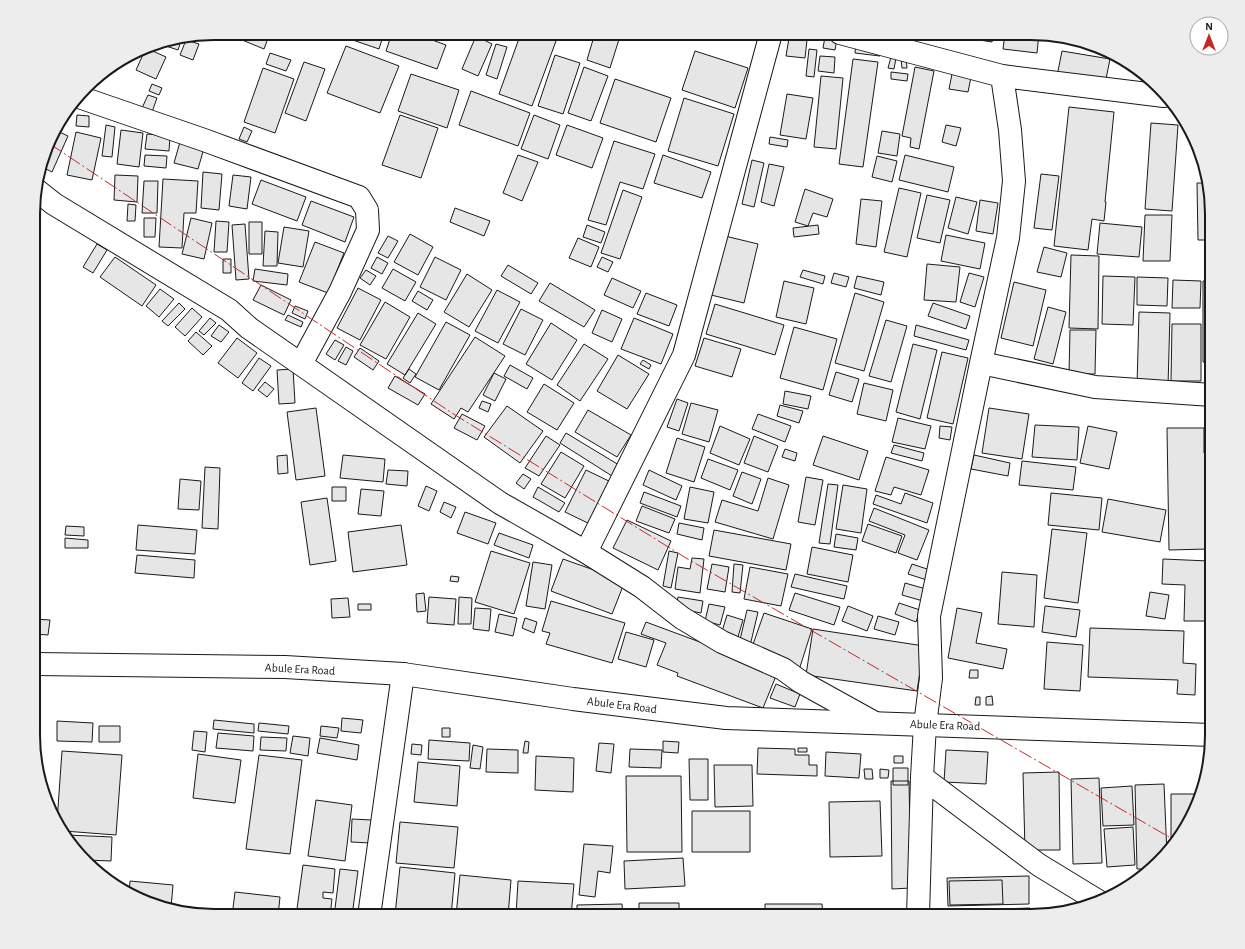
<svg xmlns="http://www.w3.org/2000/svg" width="1245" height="949" font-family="'Alegreya Sans',sans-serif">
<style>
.building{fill:#e6e6e6;stroke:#1a1a1a}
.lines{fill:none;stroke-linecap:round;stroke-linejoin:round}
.minor-casing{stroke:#1a1a1a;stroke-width:24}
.tertiary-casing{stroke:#1a1a1a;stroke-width:24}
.minor{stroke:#fff;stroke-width:22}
.tertiary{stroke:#fff;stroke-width:22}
.power{stroke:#c62828;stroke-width:1;stroke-dasharray:14 3 2 3;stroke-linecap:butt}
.labels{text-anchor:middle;stroke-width:3;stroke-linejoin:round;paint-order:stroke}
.street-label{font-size:12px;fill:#1a1a1a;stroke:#fff}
.rim{fill:none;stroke:#1a1a1a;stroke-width:2}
</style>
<rect width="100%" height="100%" fill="#fff"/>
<path class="building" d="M 225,33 L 270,33 L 264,49 Z
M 349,33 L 384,33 L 379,49 L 347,38 Z
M 392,33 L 413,33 L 446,45 L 437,69 L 386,51 Z
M 427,33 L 449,33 L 446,40 Z
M 521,33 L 534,33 L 556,41 L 532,106 L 499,94 Z
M 595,33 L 621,33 L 610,68 L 587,60 Z
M 974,33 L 994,33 L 992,42 L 973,39 Z
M 1005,33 L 1039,33 L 1037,53 L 1003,49 Z
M 476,36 L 492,44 L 478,76 L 462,69 Z
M 825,37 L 837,39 L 835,50 L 823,48 Z
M 182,38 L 178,50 L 163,45 L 164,41 Z
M 789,38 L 807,40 L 805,58 L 786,56 Z
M 186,40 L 199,44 L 193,60 L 180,55 Z
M 496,44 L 507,47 L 497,79 L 486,75 Z
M 856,44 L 882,47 L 880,56 L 855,53 Z
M 346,46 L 399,66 L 380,113 L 327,93 Z
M 146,48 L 166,57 L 156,79 L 136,70 Z
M 809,49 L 817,50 L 814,77 L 806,76 Z
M 695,51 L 748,68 L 735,108 L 682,90 Z
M 1062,51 L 1110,59 L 1105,84 L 1057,76 Z
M 270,53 L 291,60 L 286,71 L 266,64 Z
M 555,55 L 580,63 L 563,114 L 538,106 Z
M 820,56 L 835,57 L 834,73 L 818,71 Z
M 891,57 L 896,58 L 894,69 L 888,68 Z
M 906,58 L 907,68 L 902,68 L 901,59 Z
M 853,59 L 878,62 L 863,167 L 839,164 Z
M 304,62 L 325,69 L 306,121 L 285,113 Z
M 584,67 L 608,76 L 591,121 L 568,113 Z
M 915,67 L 934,71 L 919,149 L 910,147 L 911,138 L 902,136 Z
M 263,68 L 294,79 L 275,133 L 244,122 Z
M 891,72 L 908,74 L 907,81 L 891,79 Z
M 1142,73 L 1150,78 L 1155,84 L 1142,83 Z
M 411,74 L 459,90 L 447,128 L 398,111 Z
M 952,74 L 971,77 L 968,92 L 949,89 Z
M 821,76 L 843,78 L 836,149 L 814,147 Z
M 615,79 L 671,98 L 656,142 L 600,123 Z
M 152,84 L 162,88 L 159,95 L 149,91 Z
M 471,91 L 530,113 L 518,146 L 459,125 Z
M 787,94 L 813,98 L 806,139 L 780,135 Z
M 148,95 L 157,98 L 152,112 L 142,108 Z
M 684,98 L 734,114 L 718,166 L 668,151 Z
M 1069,107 L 1114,112 L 1105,202 L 1106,202 L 1104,221 L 1092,219 L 1088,250 L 1054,246 Z
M 77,115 L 89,116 L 89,127 L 76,126 Z
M 400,115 L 438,128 L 421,178 L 382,165 Z
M 534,115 L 560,125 L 548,159 L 521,149 Z
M 1151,123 L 1178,125 L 1172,211 L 1145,209 Z
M 106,125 L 115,127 L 112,157 L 102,156 Z
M 567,125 L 603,138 L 592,168 L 556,155 Z
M 946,125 L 961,128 L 956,146 L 942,142 Z
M 244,127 L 252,131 L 247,142 L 239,139 Z
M 55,130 L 68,136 L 52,172 L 42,167 Z
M 121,130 L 143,133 L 139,167 L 117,164 Z
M 882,131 L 900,134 L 897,156 L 878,153 Z
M 76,132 L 101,138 L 92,180 L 67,175 Z
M 147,134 L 170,136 L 169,151 L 145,149 Z
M 770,137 L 788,140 L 787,147 L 769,144 Z
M 614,141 L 655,154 L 643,189 L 620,182 L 606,225 L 588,220 Z
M 180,142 L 204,148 L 198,169 L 174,163 Z
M 145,155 L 167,156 L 166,168 L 144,166 Z
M 518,155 L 538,162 L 522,201 L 503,193 Z
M 663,155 L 711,172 L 702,198 L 654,183 Z
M 905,155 L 954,167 L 948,192 L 899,180 Z
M 877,156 L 897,161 L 892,182 L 872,177 Z
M 752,160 L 764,163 L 754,207 L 742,204 Z
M 769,164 L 784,167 L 774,206 L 761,202 Z
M 203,172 L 222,174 L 219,210 L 201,208 Z
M 1041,174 L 1059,176 L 1052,230 L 1034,228 Z
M 115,175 L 138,176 L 137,202 L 114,200 Z
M 233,175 L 251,177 L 247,209 L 229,206 Z
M 163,179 L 198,181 L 196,213 L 184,213 L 182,248 L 159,247 Z
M 261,180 L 306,197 L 297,221 L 252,204 Z
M 144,181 L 158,181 L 157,213 L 142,213 Z
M 1197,183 L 1205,183 L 1212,214 L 1212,240 L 1198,240 Z
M 899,188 L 921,193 L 907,257 L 884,252 Z
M 805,189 L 833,199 L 827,217 L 813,213 L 808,226 L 795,222 Z
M 623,190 L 642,197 L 620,259 L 601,253 Z
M 927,195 L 950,200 L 940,243 L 917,238 Z
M 956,197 L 977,202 L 968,234 L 948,228 Z
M 861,199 L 882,201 L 876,247 L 856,244 Z
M 980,200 L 998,203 L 993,234 L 976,231 Z
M 311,201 L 354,217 L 345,242 L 302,225 Z
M 128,204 L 136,205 L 135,221 L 127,221 Z
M 455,208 L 490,221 L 484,236 L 450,222 Z
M 1145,215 L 1172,215 L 1170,261 L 1143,261 Z
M 144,218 L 156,218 L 155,237 L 144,237 Z
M 191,218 L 212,223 L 204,259 L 182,254 Z
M 216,221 L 229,222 L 227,252 L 214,252 Z
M 249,222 L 262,222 L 262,254 L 249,254 Z
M 1100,223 L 1142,227 L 1139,257 L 1097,254 Z
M 245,224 L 249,279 L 236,280 L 232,225 Z
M 587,225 L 605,232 L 601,243 L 583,237 Z
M 818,225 L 819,234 L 794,237 L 793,228 Z
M 284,227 L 309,231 L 303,267 L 278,263 Z
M 265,231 L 278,232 L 277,266 L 263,266 Z
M 410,234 L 433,247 L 418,275 L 394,262 Z
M 946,235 L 985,243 L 980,269 L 941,261 Z
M 388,236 L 398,241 L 388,258 L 378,253 Z
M 725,236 L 758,244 L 744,303 L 711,295 Z
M 578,238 L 599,247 L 591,267 L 569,258 Z
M 315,242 L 344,253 L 328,293 L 299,282 Z
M 97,244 L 107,250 L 93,273 L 83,267 Z
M 1044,247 L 1067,253 L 1061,277 L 1037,272 Z
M 1071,255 L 1099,256 L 1098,329 L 1069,328 Z
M 115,257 L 156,285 L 142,306 L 100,277 Z
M 377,257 L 388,263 L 382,274 L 371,268 Z
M 435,257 L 461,270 L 446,300 L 420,287 Z
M 602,257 L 613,262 L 608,272 L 597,267 Z
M 223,259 L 231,259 L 231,273 L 223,273 Z
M 927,264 L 960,267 L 956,302 L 924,300 Z
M 508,265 L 538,283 L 531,294 L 501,276 Z
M 255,269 L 288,274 L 287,285 L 253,281 Z
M 393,269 L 416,282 L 405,301 L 382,288 Z
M 366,270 L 376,276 L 370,285 L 360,278 Z
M 803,270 L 825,276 L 823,284 L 800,277 Z
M 834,273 L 849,277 L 846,287 L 831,283 Z
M 969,273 L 984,277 L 975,307 L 960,302 Z
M 467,274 L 492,290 L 469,327 L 444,312 Z
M 857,276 L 884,282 L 881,295 L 854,288 Z
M 1103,276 L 1135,277 L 1133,325 L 1102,324 Z
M 1137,277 L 1168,278 L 1167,306 L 1137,305 Z
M 612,278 L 641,291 L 633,308 L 604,295 Z
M 1173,280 L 1201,281 L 1200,308 L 1172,308 Z
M 784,281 L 814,288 L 806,324 L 776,317 Z
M 1203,281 L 1212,281 L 1212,362 L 1203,362 Z
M 1014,282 L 1046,290 L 1033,346 L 1001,338 Z
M 550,283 L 595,310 L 584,327 L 539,301 Z
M 261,285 L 291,300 L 284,315 L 253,300 Z
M 358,288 L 381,300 L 360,340 L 337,328 Z
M 160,289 L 174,299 L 159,317 L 146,306 Z
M 497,290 L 520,302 L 498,343 L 475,331 Z
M 418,291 L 433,300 L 427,310 L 412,301 Z
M 646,293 L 677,305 L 669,326 L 637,314 Z
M 855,293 L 884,302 L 864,371 L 835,363 Z
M 385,302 L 410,317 L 386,359 L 360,345 Z
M 179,303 L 185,309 L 168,326 L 162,321 Z
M 933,303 L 970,316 L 966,329 L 928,316 Z
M 715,304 L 784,325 L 775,355 L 706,334 Z
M 295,306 L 308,311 L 305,319 L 292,313 Z
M 1048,307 L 1066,312 L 1053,364 L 1034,359 Z
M 192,308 L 202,317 L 185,336 L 175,327 Z
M 521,309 L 543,320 L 525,355 L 503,344 Z
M 602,310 L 622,319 L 612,342 L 592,333 Z
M 1139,312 L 1170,313 L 1168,387 L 1137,386 Z
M 418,313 L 436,324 L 405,375 L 387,364 Z
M 288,315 L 303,322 L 301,327 L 285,320 Z
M 210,318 L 216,323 L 204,335 L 199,331 Z
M 634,318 L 673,334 L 661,364 L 621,349 Z
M 886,320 L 907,326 L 891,382 L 869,376 Z
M 446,322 L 470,335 L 439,390 L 415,377 Z
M 551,323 L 577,340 L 552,380 L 526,364 Z
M 1172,324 L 1201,324 L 1201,381 L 1171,381 Z
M 219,325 L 229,332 L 221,342 L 211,336 Z
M 916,325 L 969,340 L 966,350 L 914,336 Z
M 794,327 L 837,339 L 823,390 L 780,378 Z
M 1070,330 L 1096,330 L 1095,374 L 1069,374 Z
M 196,332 L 212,346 L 203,355 L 188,341 Z
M 475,337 L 505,356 L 468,412 L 461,408 L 454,419 L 431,404 Z
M 237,338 L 257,353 L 238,378 L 218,363 Z
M 704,338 L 741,349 L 732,377 L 695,366 Z
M 335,340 L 344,345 L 335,360 L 326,354 Z
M 584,344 L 608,359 L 580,401 L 557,385 Z
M 913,344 L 937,350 L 920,419 L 896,412 Z
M 346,347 L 353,351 L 346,365 L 338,361 Z
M 360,348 L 379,361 L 373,370 L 354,357 Z
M 942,352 L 968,358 L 953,424 L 927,418 Z
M 618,355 L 649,374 L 627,409 L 597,391 Z
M 259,358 L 271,366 L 253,391 L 242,383 Z
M 643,360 L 651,365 L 649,369 L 640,364 Z
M 510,365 L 533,378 L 527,389 L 504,376 Z
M 293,369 L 295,403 L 279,404 L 277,370 Z
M 409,369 L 416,374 L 410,383 L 403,378 Z
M 836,372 L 859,379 L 852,402 L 829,395 Z
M 494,373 L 506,379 L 495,401 L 483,395 Z
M 395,376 L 425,394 L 418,405 L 388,388 Z
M 265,382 L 274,389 L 267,397 L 258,390 Z
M 864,383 L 893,390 L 886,421 L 857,414 Z
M 544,384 L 574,403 L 557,430 L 527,412 Z
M 785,391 L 811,396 L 808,409 L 783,404 Z
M 677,399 L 688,403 L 679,431 L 667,427 Z
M 482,401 L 491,404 L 488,412 L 479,408 Z
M 691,403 L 718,410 L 709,442 L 682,434 Z
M 780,405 L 803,411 L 799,423 L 777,416 Z
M 507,406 L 543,431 L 520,463 L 484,437 Z
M 316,408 L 325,476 L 296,480 L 287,412 Z
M 989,408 L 1029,414 L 1022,459 L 982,453 Z
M 588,410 L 631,435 L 617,457 L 575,432 Z
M 462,414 L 485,426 L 477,440 L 454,428 Z
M 758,414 L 791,426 L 785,442 L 752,429 Z
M 898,418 L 931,426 L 925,449 L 892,442 Z
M 1035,425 L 1079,427 L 1077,460 L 1032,457 Z
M 720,426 L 750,439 L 739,465 L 710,453 Z
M 940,426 L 952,427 L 950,440 L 939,438 Z
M 1088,426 L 1117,432 L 1109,469 L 1080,463 Z
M 1167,428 L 1204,428 L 1204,453 L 1207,453 L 1208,549 L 1169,550 Z
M 566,433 L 619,465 L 612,476 L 560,443 Z
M 546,436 L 560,445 L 539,476 L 525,468 Z
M 754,436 L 778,446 L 768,472 L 744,463 Z
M 823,436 L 868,451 L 859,480 L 813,465 Z
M 1207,436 L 1212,436 L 1212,453 L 1207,453 Z
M 677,438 L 705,447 L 694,482 L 666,473 Z
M 894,445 L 924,453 L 922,461 L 891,453 Z
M 785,449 L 797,453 L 795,461 L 782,457 Z
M 561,452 L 584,466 L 565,498 L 541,484 Z
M 287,455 L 288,473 L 278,474 L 277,456 Z
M 343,455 L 385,459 L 383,482 L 340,478 Z
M 974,455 L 1010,463 L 1008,476 L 971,469 Z
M 886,457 L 929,470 L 921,495 L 894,487 L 891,495 L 875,491 Z
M 708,459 L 738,470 L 730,490 L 701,478 Z
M 1022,461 L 1076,467 L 1073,490 L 1019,485 Z
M 205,467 L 220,468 L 218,529 L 202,528 Z
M 388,470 L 408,471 L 407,486 L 386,484 Z
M 586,470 L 613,483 L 592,525 L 565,512 Z
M 649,470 L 682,486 L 676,500 L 643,485 Z
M 742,472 L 761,479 L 752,504 L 733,496 Z
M 523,474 L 531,479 L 524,489 L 516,483 Z
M 806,477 L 823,480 L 815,525 L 798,522 Z
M 768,478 L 789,485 L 773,539 L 715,522 L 722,500 L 758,511 Z
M 180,479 L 201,481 L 199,510 L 178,509 Z
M 828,484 L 838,485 L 830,544 L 819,543 Z
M 843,485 L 867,489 L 861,533 L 836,529 Z
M 426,486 L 437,491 L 429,511 L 418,506 Z
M 332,487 L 346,487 L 346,501 L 332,501 Z
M 538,487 L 565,503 L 559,512 L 533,497 Z
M 690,487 L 714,492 L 708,523 L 684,519 Z
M 361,489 L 384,491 L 381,516 L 358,514 Z
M 644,492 L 681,506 L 677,517 L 640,503 Z
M 905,493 L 933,503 L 927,523 L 873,504 L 876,495 L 901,504 Z
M 1051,493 L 1102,498 L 1099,530 L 1048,525 Z
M 327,498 L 336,561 L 310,565 L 301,502 Z
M 1108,499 L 1166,510 L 1160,542 L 1102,532 Z
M 444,502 L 456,507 L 451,518 L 440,512 Z
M 642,506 L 675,519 L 669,533 L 636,521 Z
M 874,508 L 929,530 L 917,560 L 898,553 L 905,535 L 869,521 Z
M 465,512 L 496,523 L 488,544 L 457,533 Z
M 627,520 L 671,541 L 658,570 L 613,548 Z
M 679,523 L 704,528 L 702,540 L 677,534 Z
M 868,524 L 902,536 L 896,553 L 862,541 Z
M 138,525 L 197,530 L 195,554 L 136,550 Z
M 401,525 L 407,565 L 353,572 L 348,532 Z
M 66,526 L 84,527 L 84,536 L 65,535 Z
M 1052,529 L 1087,533 L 1078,603 L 1044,598 Z
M 714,530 L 791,544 L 786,570 L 709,556 Z
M 499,533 L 533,545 L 529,558 L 494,545 Z
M 836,534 L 858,538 L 856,550 L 834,547 Z
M 65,538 L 88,540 L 88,548 L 65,548 Z
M 812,547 L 853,555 L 848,582 L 807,574 Z
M 491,551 L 530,563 L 514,614 L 475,602 Z
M 669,551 L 678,553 L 671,588 L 663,586 Z
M 137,555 L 195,560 L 194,578 L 135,573 Z
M 692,558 L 704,559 L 700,593 L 675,589 L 678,567 L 690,569 Z
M 563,559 L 625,581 L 612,614 L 551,591 Z
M 1163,559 L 1209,561 L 1207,621 L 1184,621 L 1185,585 L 1162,584 Z
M 533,562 L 552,565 L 545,609 L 526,606 Z
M 712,564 L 729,567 L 725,592 L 707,589 Z
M 734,564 L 743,565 L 740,593 L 732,592 Z
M 912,564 L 933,571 L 930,581 L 908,574 Z
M 750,567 L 788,574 L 781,606 L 744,599 Z
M 1002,572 L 1037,575 L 1034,627 L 998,624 Z
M 795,574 L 847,586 L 844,599 L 791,587 Z
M 451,576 L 459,577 L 458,582 L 450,581 Z
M 905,583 L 926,589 L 923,601 L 902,595 Z
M 1150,592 L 1169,595 L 1165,619 L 1146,616 Z
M 424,593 L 426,611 L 417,612 L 416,594 Z
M 795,593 L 840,607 L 834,625 L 789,610 Z
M 429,597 L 456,599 L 454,625 L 427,623 Z
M 459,597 L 472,598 L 471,624 L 458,624 Z
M 678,597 L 703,601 L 701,613 L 676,608 Z
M 348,598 L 350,617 L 332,618 L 331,599 Z
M 551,601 L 625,623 L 612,663 L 546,644 L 550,633 L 542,631 Z
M 34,603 L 37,603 L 36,616 L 34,616 Z
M 899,603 L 920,610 L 916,622 L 895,614 Z
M 358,604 L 371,604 L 371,610 L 358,610 Z
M 709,604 L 725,607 L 720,625 L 705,621 Z
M 848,606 L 873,616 L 867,631 L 842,621 Z
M 1045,606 L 1080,610 L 1076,637 L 1042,632 Z
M 475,608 L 491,609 L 489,631 L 473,629 Z
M 957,608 L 982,613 L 976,643 L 1007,649 L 1003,669 L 948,658 Z
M 747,610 L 758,612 L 750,646 L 739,644 Z
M 764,613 L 812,629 L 800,667 L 751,650 Z
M 499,614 L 517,618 L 513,636 L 495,632 Z
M 727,615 L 743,620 L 737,640 L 721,635 Z
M 878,616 L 899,622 L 895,635 L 874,629 Z
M 525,618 L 537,622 L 534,633 L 522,628 Z
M 34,619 L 50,620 L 48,635 L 34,634 Z
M 646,622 L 778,671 L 763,708 L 677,676 L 678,673 L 657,665 L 666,643 L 641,634 Z
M 1090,628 L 1184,631 L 1183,663 L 1196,664 L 1195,695 L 1177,694 L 1178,680 L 1088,677 Z
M 813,629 L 924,646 L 917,691 L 806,675 Z
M 626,632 L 654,640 L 646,667 L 618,659 Z
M 1047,642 L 1083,645 L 1080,691 L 1044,689 Z
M 970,670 L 978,670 L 978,678 L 969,678 Z
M 1212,675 L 1212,711 L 1205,710 Z
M 776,684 L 800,694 L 795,707 L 770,698 Z
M 992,696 L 993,705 L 986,705 L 986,697 Z
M 976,697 L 980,697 L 980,705 L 975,705 Z
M 342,718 L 363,720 L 361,733 L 341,731 Z
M 214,720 L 254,724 L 254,733 L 213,729 Z
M 57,721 L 93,723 L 92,742 L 57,741 Z
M 259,723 L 289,726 L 288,734 L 258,731 Z
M 99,726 L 120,726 L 120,742 L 99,742 Z
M 321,726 L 339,728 L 337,738 L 320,736 Z
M 442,728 L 450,728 L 450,737 L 442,737 Z
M 194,731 L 207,732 L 205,752 L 192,750 Z
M 218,733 L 254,736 L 253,751 L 216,748 Z
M 293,736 L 310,738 L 308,756 L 290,753 Z
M 261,737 L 287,738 L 286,751 L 260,750 Z
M 320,738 L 359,745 L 357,760 L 317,753 Z
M 429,740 L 470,743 L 469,761 L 428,759 Z
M 525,741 L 529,742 L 528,753 L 523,753 Z
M 663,741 L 679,742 L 678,753 L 663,752 Z
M 599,743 L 614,744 L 611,773 L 596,771 Z
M 412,744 L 422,745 L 421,755 L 411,754 Z
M 473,745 L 483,747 L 480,769 L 470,768 Z
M 758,748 L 795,749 L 795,755 L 809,755 L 809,765 L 817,765 L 817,776 L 757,774 Z
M 798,748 L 807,748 L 807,752 L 798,752 Z
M 487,749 L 518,750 L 518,773 L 486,772 Z
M 630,749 L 662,750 L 661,768 L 629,767 Z
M 946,750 L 988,752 L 986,784 L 944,782 Z
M 62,751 L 122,755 L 116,835 L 64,831 L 57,822 Z
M 826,752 L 861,754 L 859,778 L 825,776 Z
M 198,754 L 241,760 L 235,803 L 193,798 Z
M 259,755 L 302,760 L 290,854 L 246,849 Z
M 36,756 L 40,756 L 40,770 Z
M 536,756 L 574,758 L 573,792 L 535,790 Z
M 894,756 L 903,756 L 903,763 L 894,763 Z
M 689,759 L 708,759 L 708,800 L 690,800 Z
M 418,762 L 460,766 L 457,806 L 414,802 Z
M 714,765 L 752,765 L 753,806 L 715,807 Z
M 893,768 L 908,768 L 908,785 L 893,785 Z
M 864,769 L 872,769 L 873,779 L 865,779 Z
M 880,769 L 889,770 L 888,778 L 880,778 Z
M 1059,772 L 1060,850 L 1025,850 L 1023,773 Z
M 626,776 L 681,776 L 682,852 L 627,852 Z
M 1099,778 L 1102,863 L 1073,864 L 1071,779 Z
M 891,781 L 909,781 L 911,888 L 892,889 Z
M 1164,784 L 1167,855 L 1149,869 L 1137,869 L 1135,785 Z
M 1132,786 L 1134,825 L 1103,826 L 1101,788 Z
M 1171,794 L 1201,794 L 1198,805 L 1171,847 Z
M 316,800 L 352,805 L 345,861 L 308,856 Z
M 880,801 L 882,856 L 830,857 L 829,802 Z
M 692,811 L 750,811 L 750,852 L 692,852 Z
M 352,819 L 372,820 L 371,843 L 351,842 Z
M 400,822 L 458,827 L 454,868 L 396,863 Z
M 1133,827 L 1135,865 L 1107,867 L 1104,829 Z
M 67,835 L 112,837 L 111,861 L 86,860 Z
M 584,844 L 613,846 L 610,873 L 598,871 L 595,897 L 579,895 Z
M 683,858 L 685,886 L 625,889 L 624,861 Z
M 303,865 L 335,869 L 333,893 L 323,892 L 323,898 L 332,899 L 330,916 L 296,916 Z
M 400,867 L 455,873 L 451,916 L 395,915 Z
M 340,869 L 358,871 L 352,916 L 334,916 Z
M 460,875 L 511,880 L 508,916 L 456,916 Z
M 1029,876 L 1029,904 L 948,906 L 947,878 Z
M 1002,880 L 1003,904 L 950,905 L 949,881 Z
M 130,881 L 173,885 L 171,908 L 145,902 L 129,893 Z
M 518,881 L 574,884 L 571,916 L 516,916 Z
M 235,892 L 280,897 L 278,916 L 232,916 Z
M 639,903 L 679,903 L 679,916 L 639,916 Z
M 622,904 L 623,916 L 577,916 L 577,905 Z
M 765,904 L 822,904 L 823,916 L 765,916 Z
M 1030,908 L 1030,916 L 972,916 L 971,910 Z
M 971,910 L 998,911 L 998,916 L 970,916 Z"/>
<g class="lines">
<g class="minor-casing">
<path id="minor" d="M 840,33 L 1002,76 L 1164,96
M 1002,76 L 1010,130 L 1014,181 L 1008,238 L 981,363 L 929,616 L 931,678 L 925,725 L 922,777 L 1039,865 L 1098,901
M 79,97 L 204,140 L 359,197 L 367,210 L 368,230 L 340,292 L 301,364
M 35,189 L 54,204 L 229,310 L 249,328 L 500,503 L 586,552 L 642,587 L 682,618 L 722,642 L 783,669 L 801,682 L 875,723
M 981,363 L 1095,387 L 1212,395
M 586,552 L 684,355 L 771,33
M 369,916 L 403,674
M 918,916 L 922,777"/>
</g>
<g class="tertiary-casing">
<path id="tertiary" d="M 34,664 L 285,667 L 403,674 L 573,699 L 726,718 L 1212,735"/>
</g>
<use href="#minor" class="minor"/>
<use href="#tertiary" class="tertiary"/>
<path class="power" d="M 50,144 L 452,413 L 686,558 L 1176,841"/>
</g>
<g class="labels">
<g class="street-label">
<text transform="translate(300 669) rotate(3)" y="4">Abule Era Road</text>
<text transform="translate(622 705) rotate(7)" y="4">Abule Era Road</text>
<text transform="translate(945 725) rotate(2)" y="4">Abule Era Road</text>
</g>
</g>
<path d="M0 0H1245V949H0ZM214 40H1031A174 174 0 0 1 1205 214V735A174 174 0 0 1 1031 909H214A174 174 0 0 1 40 735V214A174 174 0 0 1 214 40Z" fill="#ededed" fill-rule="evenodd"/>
<path class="rim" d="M214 40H1031A174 174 0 0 1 1205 214V735A174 174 0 0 1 1031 909H214A174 174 0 0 1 40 735V214A174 174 0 0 1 214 40Z"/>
<g transform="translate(1209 36)"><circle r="19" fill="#ffffff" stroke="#a3a3a3"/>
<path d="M0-3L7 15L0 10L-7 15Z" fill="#c62828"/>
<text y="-6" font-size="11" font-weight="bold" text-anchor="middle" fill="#1a1a1a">N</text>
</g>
</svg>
